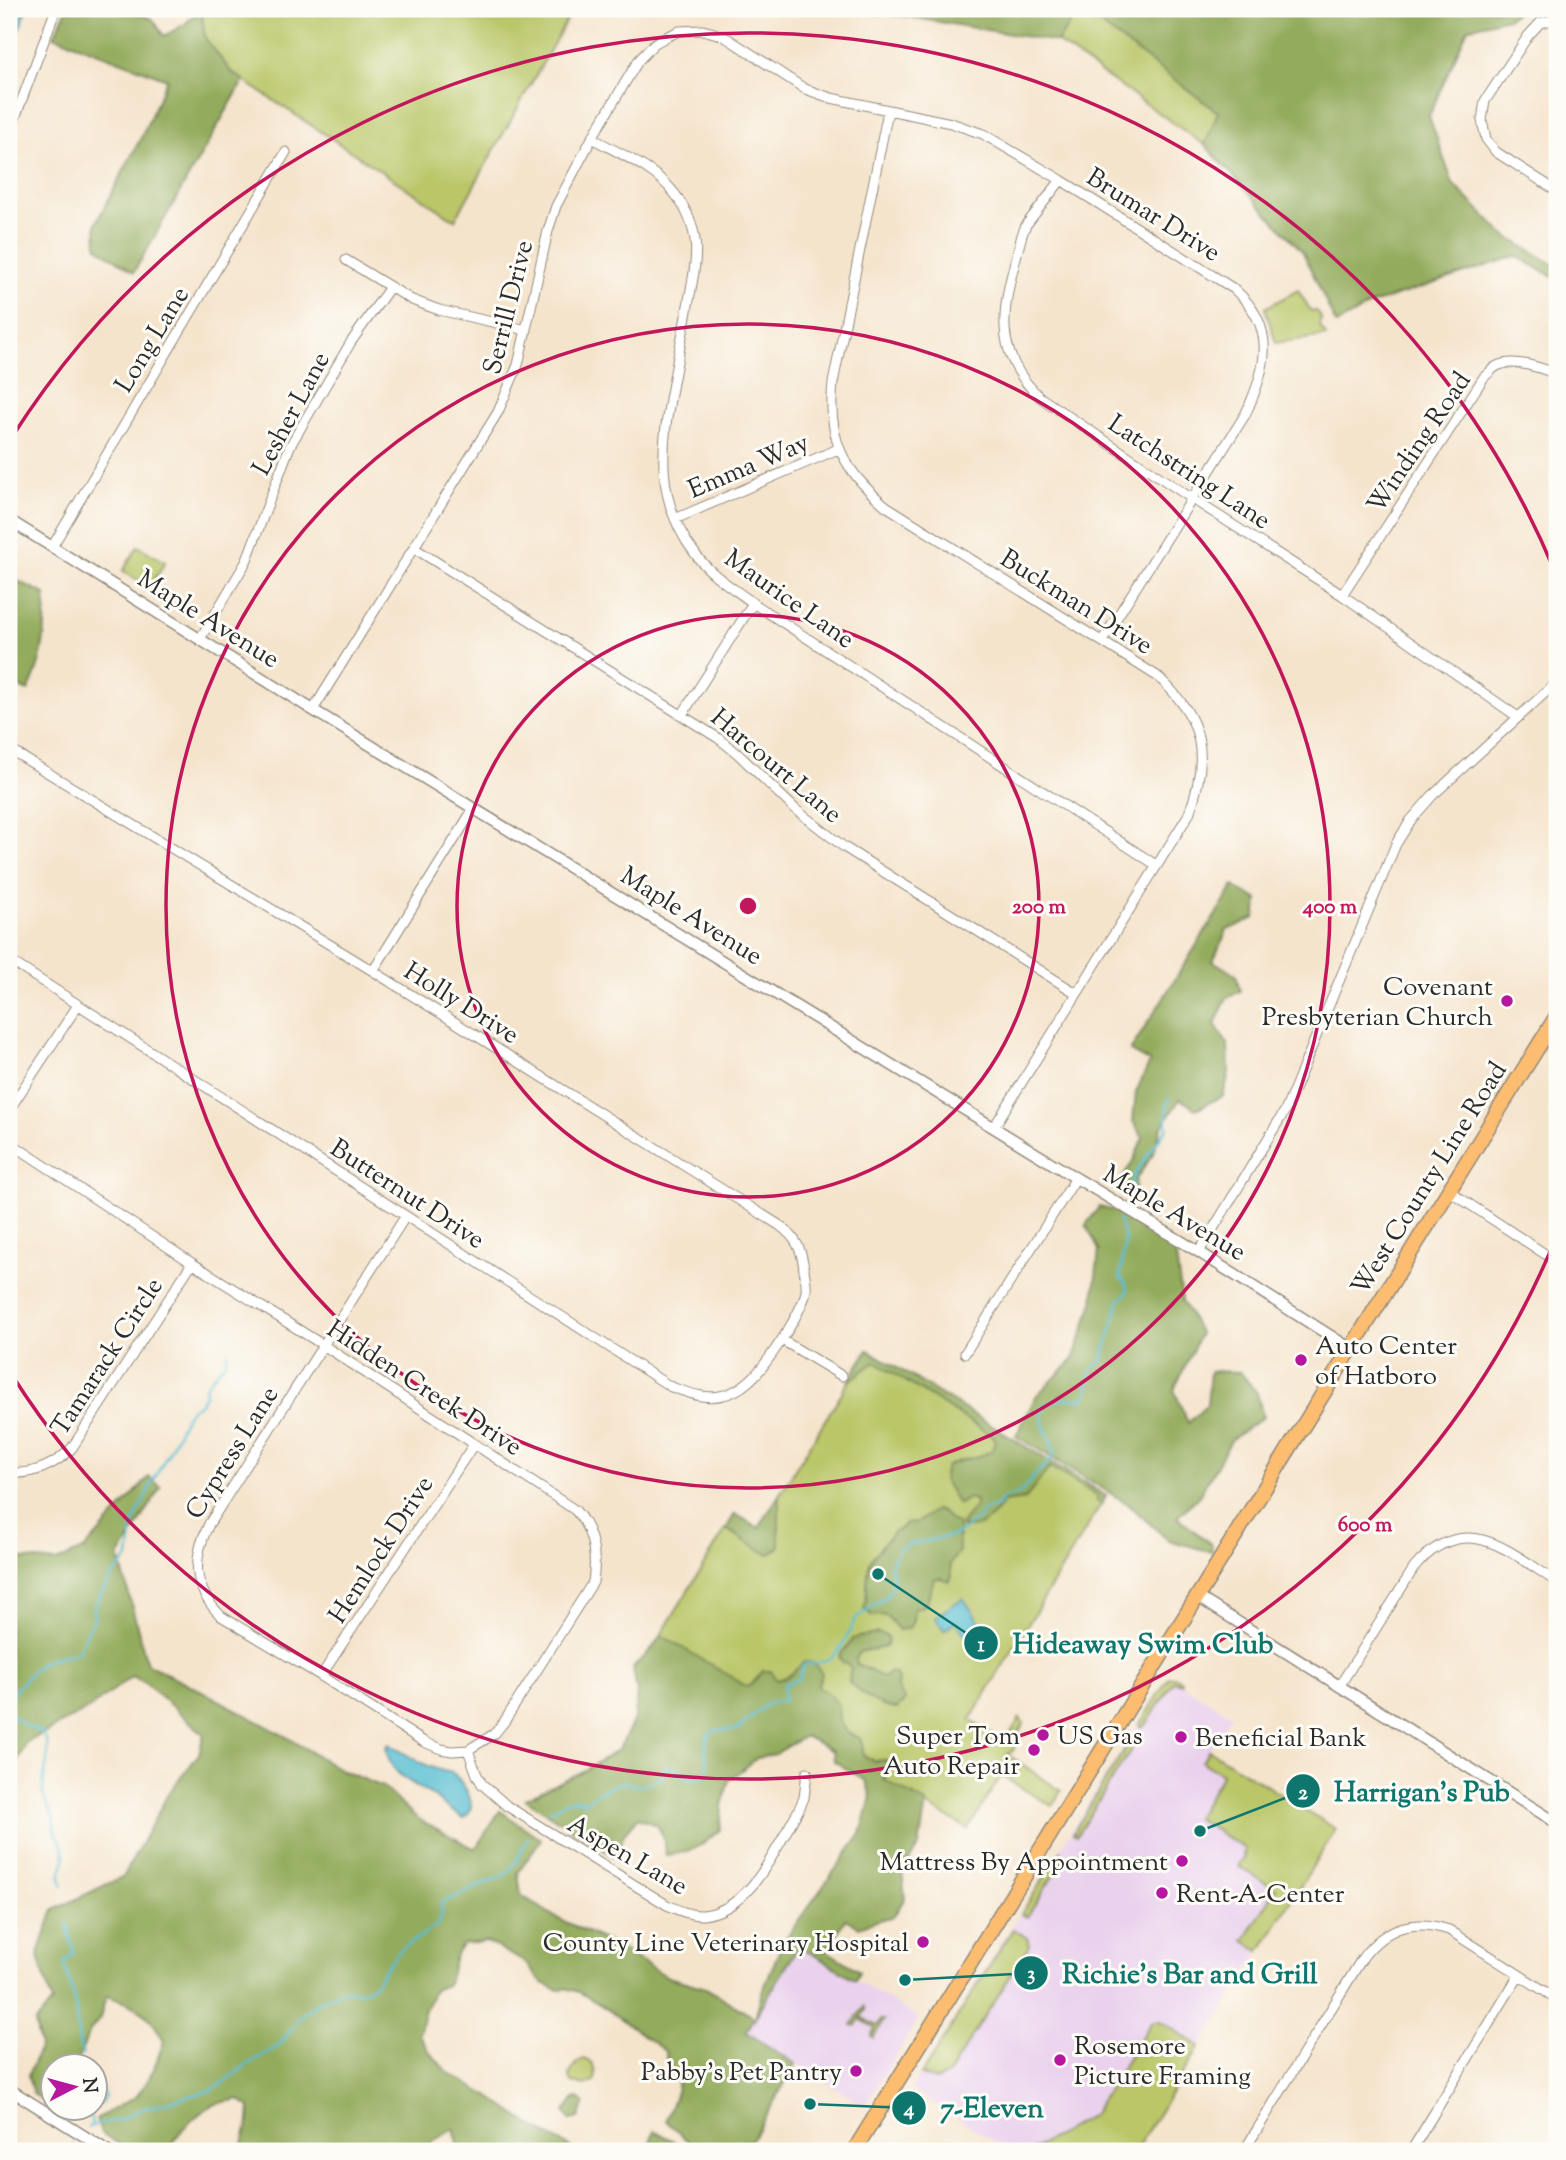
<svg xmlns="http://www.w3.org/2000/svg" width="1566" height="2160" font-family="'Sorts Mill Goudy',serif">
<style>
.built{fill:#ead1ed}
.green{fill:#bac668;stroke:#72784a;stroke-width:2}
.forest{fill:#93ab5c;stroke:#5f6b44;stroke-width:2}
.water{fill:#54bdd1;stroke:#40747e;stroke-width:2}
.lines{fill:none;stroke-linecap:round;stroke-linejoin:round}
.stream{stroke:#54bdd1;stroke-width:2.5}
.minor-casing{stroke:#90887c;stroke-width:11}
.tertiary-casing{stroke:#90887c;stroke-width:13}
.primary-casing{stroke:#90887c;stroke-width:17}
.minor{stroke:#fff;stroke-width:9}
.tertiary{stroke:#fff;stroke-width:10}
.primary{stroke:#fcbd6f;stroke-width:14}
.ring{fill:none;stroke:#c2185b;stroke-width:3.5}
.poi-dot{fill:#b5179e;stroke:#fdfcf7;stroke-width:2.5}
.labels{text-anchor:middle;stroke-width:6;stroke-linejoin:round;paint-order:stroke}
.street-label{font-size:26px;fill:#2b2b2b;stroke:#fdfcf7}
.poi-label{font-size:26px;fill:#2b2b2b;stroke:#fdfcf7;text-anchor:end}
.centre{fill:#c2185b;stroke:#fdfcf7;stroke-width:3.5}
.ring-label{font-size:21px;text-anchor:middle;font-weight:bold;fill:#c2185b;stroke:#fdfcf7;stroke-width:6;stroke-linejoin:round;paint-order:stroke}
.leader{fill:none;stroke:#0f766e;stroke-width:2.5}
.callout-dot{fill:#0f766e;stroke:#fdfcf7;stroke-width:2.5}
.mark-label{font-size:21px;text-anchor:middle;font-weight:bold;fill:#fff}
.callout-label{font-size:28px;text-anchor:middle;font-weight:bold;fill:#0f766e;stroke:#fdfcf7;stroke-width:6;stroke-linejoin:round;paint-order:stroke}
</style>
<rect width="100%" height="100%" fill="#fdfcf7"/>
<filter id="ink" filterUnits="userSpaceOnUse"><feTurbulence type="fractalNoise" baseFrequency=".0143" numOctaves="2"/><feDisplacementMap in="SourceGraphic" scale="14" xChannelSelector="R" yChannelSelector="G"/><feConvolveMatrix kernelMatrix="1 2 1 2 8 2 1 2 1" color-interpolation-filters="sRGB"/></filter>
<filter id="wash" filterUnits="userSpaceOnUse"><feTurbulence type="fractalNoise" baseFrequency=".00686" numOctaves="4" result="noise"/><feDisplacementMap in="SourceGraphic" scale="28" xChannelSelector="R" yChannelSelector="G"/><feGaussianBlur stdDeviation="1.57" result="paint"/><feColorMatrix in="noise" values="0 0 0 0 0 0 0 0 0 0 0 0 0 0 0 0 0 1.4 0 .05"/><feComposite in="paint" operator="in"/></filter>
<g filter="url(#wash)">
<rect width="100%" height="100%" fill="#f5e4cc"/>
<path class="built" d="M 1168,1676 L 1231,1715 L 1209,1750 L 1336,1829 L 1135,2151 L 1010,2151 L 911,2089 Z
M 799,1946 L 919,2018 L 865,2106 L 746,2033 Z"/>
<path class="green" d="M 201,9 L 573,9 L 455,220 L 232,73 L 205,38 Z
M 1080,9 L 1218,112 L 1206,146 L 1057,42 Z
M 1298,290 L 1311,311 L 1317,311 L 1321,318 L 1320,326 L 1326,336 L 1276,343 L 1265,308 Z
M 138,546 L 165,562 L 150,588 L 123,571 Z
M 868,1350 L 1106,1496 L 970,1720 L 1005,1742 L 1020,1718 L 1024,1724 L 1017,1735 L 1013,1751 L 1007,1754 L 1061,1791 L 1052,1806 L 1001,1776 L 968,1829 L 653,1648 L 735,1514 L 759,1528 Z
M 1169,1677 L 1176,1677 L 1182,1683 L 1181,1684 L 1174,1681 L 1146,1725 L 1141,1727 L 1139,1725 Z
M 1129,1742 L 1132,1748 L 1077,1835 L 1073,1833 Z
M 1209,1750 L 1336,1829 L 1260,1951 L 1244,1941 L 1276,1889 L 1238,1866 L 1245,1856 L 1243,1854 L 1245,1849 L 1196,1818 L 1222,1774 L 1202,1762 Z
M 1061,1851 L 1063,1860 L 1027,1917 L 1021,1914 Z
M 1013,1929 L 1027,1938 L 1029,1945 L 1025,1953 L 947,2076 L 936,2080 L 921,2075 Z
M 864,2007 L 865,2010 L 861,2017 L 877,2026 L 881,2020 L 884,2020 L 873,2038 L 871,2036 L 875,2028 L 860,2019 L 855,2026 L 852,2025 Z
M 1152,2021 L 1160,2021 L 1200,2046 L 1135,2151 L 1031,2151 L 1092,2115 Z
M 583,2059 C 593,2061 597,2072 595,2081 L 585,2085 L 572,2083 L 569,2075 L 577,2063 Z"/>
<path class="forest" d="M 67,9 L 125,9 L 153,19 L 164,36 L 185,24 L 201,9 L 205,38 L 232,73 L 244,80 L 134,272 L 97,247 L 96,223 L 142,136 L 167,79 L 54,36 Z
M 835,9 L 1080,9 L 1057,42 L 904,16 L 842,12 Z
M 1080,9 L 1522,9 L 1508,18 L 1468,28 L 1429,116 L 1453,184 L 1504,235 L 1557,266 L 1557,279 L 1516,256 L 1372,304 L 1336,324 L 1303,252 L 1205,145 L 1218,112 Z
M 9,577 L 45,594 C 47,628 44,661 28,691 L 9,683 Z
M 1234,886 L 1242,892 L 1258,899 L 1255,918 L 1227,930 L 1213,961 L 1236,975 L 1240,991 L 1226,999 L 1215,1024 L 1228,1045 L 1229,1073 L 1223,1096 L 1196,1109 L 1180,1099 L 1161,1128 L 1153,1154 L 1136,1179 L 1134,1197 L 1117,1187 L 1133,1161 L 1143,1138 L 1133,1121 L 1136,1092 L 1150,1062 L 1130,1051 Z
M 1099,1207 L 1116,1211 L 1175,1250 L 1182,1300 L 1200,1334 L 1174,1390 L 1188,1423 L 1207,1405 L 1210,1371 L 1240,1372 L 1257,1393 L 1263,1417 L 1232,1439 L 1199,1496 L 1177,1517 L 1212,1545 L 1212,1552 L 1168,1540 L 1128,1504 L 1016,1436 L 1036,1396 L 1073,1360 L 1093,1302 L 1099,1250 L 1086,1225 Z
M 868,1350 L 1106,1496 L 1102,1504 L 1097,1501 L 1097,1496 L 1050,1467 L 1025,1499 L 1003,1502 C 993,1518 983,1529 962,1527 L 961,1524 L 975,1506 L 975,1500 L 968,1498 L 962,1503 L 958,1504 L 943,1479 L 946,1467 C 960,1458 977,1459 992,1451 L 995,1441 L 994,1437 L 875,1362 L 847,1383 Z
M 149,1477 L 161,1487 L 119,1557 L 147,1664 L 200,1690 L 285,1736 L 341,1770 L 383,1787 L 418,1819 L 475,1849 L 500,1811 L 541,1839 L 518,1873 L 521,1895 L 555,1917 L 612,1944 L 668,1977 L 706,1988 L 755,2018 L 762,1992 L 783,1942 L 861,1834 L 871,1797 L 866,1781 L 834,1761 L 833,1751 L 805,1736 L 775,1754 L 757,1758 L 729,1780 L 722,1806 L 720,1830 C 699,1848 694,1852 666,1855 L 664,1839 L 657,1825 L 637,1818 L 623,1836 L 616,1858 L 525,1799 L 585,1770 L 619,1749 L 635,1718 L 637,1692 L 633,1668 L 653,1648 L 661,1635 L 746,1686 L 752,1684 L 763,1671 L 771,1671 L 775,1679 C 786,1681 797,1669 804,1662 L 814,1663 L 822,1674 L 818,1684 L 819,1688 C 851,1706 830,1712 845,1730 C 849,1734 856,1736 861,1739 L 864,1756 L 875,1761 L 885,1760 L 890,1767 L 883,1779 L 926,1803 L 919,1846 L 902,1871 L 905,1898 L 893,1917 L 878,1920 L 859,1927 L 845,1919 L 827,1951 L 859,1971 L 856,1980 L 799,1946 L 746,2032 L 796,2064 L 745,2151 L 699,2151 L 666,2121 C 668,2111 679,2091 677,2082 C 675,2070 665,2067 666,2052 L 607,2009 L 579,1992 L 566,1988 L 558,1990 L 541,1982 L 525,1962 L 487,1942 L 463,1944 C 450,1961 454,1965 448,1984 L 434,1990 L 424,2012 L 419,2035 L 429,2051 L 447,2072 L 487,2095 L 529,2124 L 576,2151 L 460,2151 L 454,2129 L 431,2142 L 430,2151 L 337,2151 L 330,2145 L 324,2151 L 241,2151 L 249,2121 L 250,2107 L 238,2099 C 231,2101 223,2102 216,2104 C 201,2109 173,2136 168,2151 L 131,2151 L 101,2133 L 96,2119 L 137,2096 L 153,2071 L 164,2041 C 151,2014 135,2004 106,1996 L 100,2018 L 89,2032 L 76,2065 L 52,2066 L 52,2105 L 33,2094 L 28,2076 L 40,2046 L 35,2023 L 52,2002 L 38,1956 L 54,1910 L 124,1876 L 168,1794 L 199,1754 L 204,1734 L 144,1682 L 132,1676 L 90,1708 L 27,1742 L 9,1777 L 9,1557 L 56,1562 L 85,1549 Z
M 779,1495 L 779,1547 L 771,1554 C 758,1552 739,1536 726,1529 L 735,1514 L 759,1528 Z
M 935,1510 L 941,1512 L 958,1525 L 959,1551 L 950,1564 L 952,1576 L 949,1581 L 941,1578 L 934,1579 L 926,1605 L 914,1609 L 913,1621 L 909,1628 L 899,1630 C 888,1620 892,1613 873,1616 L 864,1609 C 869,1594 865,1578 870,1563 C 875,1550 887,1542 894,1531 L 899,1530 L 905,1523 L 918,1522 Z
M 877,1633 L 887,1636 L 888,1640 L 885,1647 L 859,1652 L 856,1659 L 857,1664 L 880,1676 L 885,1677 L 890,1672 L 896,1675 L 898,1680 L 897,1687 L 905,1700 L 897,1709 C 881,1709 860,1692 849,1682 L 851,1667 L 842,1662 L 839,1657 C 842,1649 850,1646 853,1639 C 861,1635 869,1637 877,1633 Z
M 579,2098 L 585,2103 L 579,2118 L 570,2120 L 565,2112 L 574,2099 Z
M 654,2131 L 674,2141 L 687,2151 L 647,2151 Z"/>
<path class="water" d="M 9,9 L 26,9 L 20,28 L 9,43 Z
M 963,1598 L 984,1628 L 968,1639 L 956,1622 L 944,1630 L 935,1617 Z
M 389,1744 C 410,1757 428,1769 453,1773 C 463,1783 481,1807 464,1818 C 452,1812 443,1804 433,1796 C 411,1781 390,1777 386,1747 Z"/>
<g class="lines">
<path class="stream" d="M 1130,1197 L 1131,1185 L 1136,1172 L 1167,1128 L 1167,1108 L 1169,1098
M 9,1698 C 15,1690 36,1665 45,1661 C 54,1656 68,1656 78,1652 L 94,1619 L 94,1607 L 110,1579 L 129,1557 L 133,1523 L 153,1481 L 171,1448 L 183,1421 L 191,1409 L 199,1404 L 205,1395 L 206,1385 L 226,1361 L 227,1353
M 9,1712 C 14,1716 20,1722 26,1726 C 32,1730 39,1728 44,1736 C 54,1755 41,1775 43,1794 C 44,1801 49,1807 52,1814 C 55,1819 53,1824 55,1829 C 58,1838 64,1846 65,1855 C 66,1867 55,1874 63,1885
M 550,1811 C 563,1803 572,1796 586,1802 C 597,1792 610,1785 625,1782 C 639,1789 649,1785 662,1777 L 664,1768 L 667,1766 C 684,1769 682,1784 704,1776 L 708,1770 C 706,1757 700,1731 720,1730 C 727,1729 732,1731 738,1729 L 767,1704 L 784,1700 L 784,1684 L 799,1679 L 804,1664 C 829,1665 838,1655 849,1633 C 852,1628 852,1623 856,1619 C 873,1603 903,1596 890,1567 L 898,1550 L 910,1544 L 953,1536 L 966,1529 L 970,1523 L 979,1518 L 983,1511 L 999,1505 L 1004,1498 C 1024,1494 1024,1487 1037,1473 C 1043,1467 1049,1463 1054,1456 C 1053,1445 1049,1439 1045,1429 C 1032,1398 1061,1397 1083,1399 L 1087,1394 L 1091,1371 L 1102,1361 L 1119,1301 L 1128,1291 L 1126,1284 L 1120,1277 L 1125,1239 L 1119,1219
M 67,1924 L 74,1952 L 64,1963 C 68,1977 73,1991 75,2006 C 78,2022 76,2040 83,2055
M 88,2064 L 89,2066
M 94,2076 L 105,2096 L 101,2103 L 94,2107
M 92,2126 L 90,2112 L 94,2108
M 88,2127 L 122,2119 L 139,2110 L 212,2090 L 226,2081 L 245,2066 L 280,2045 L 300,2016 L 320,2001 L 345,1990 L 360,1992 L 368,1989 L 377,1981 L 388,1964 L 403,1948 L 437,1925 L 442,1915 L 441,1903 L 507,1874 L 517,1860 L 528,1838
M 69,2151 L 74,2143"/>
</g>
</g>
<g filter="url(#ink)">
<g class="lines">
<g class="minor-casing">
<path id="minor" d="M 1557,19 L 1540,23 L 1528,36 L 1485,101 L 1482,120 L 1486,139 L 1496,152 L 1557,191
M 888,111 L 833,383 C 827,439 843,470 886,506 L 1157,676 C 1204,718 1210,756 1189,814 L 994,1127
M 9,134 L 56,9
M 592,138 C 620,154 655,168 675,194 C 703,231 697,258 689,300 C 684,328 678,356 673,383 C 661,446 654,501 696,555 C 711,575 733,588 753,603 L 1156,865
M 1061,180 L 1026,225 L 1022,235 C 1006,297 986,349 1041,398 L 1191,498 L 1342,595 L 1518,717
M 346,260 L 412,300 L 439,310 L 527,330
M 675,519 L 838,449
M 52,547 L 286,152
M 414,548 L 718,738 L 738,754 L 795,809 L 844,847 L 1076,993
M 1342,595 L 1484,377 C 1488,374 1493,368 1497,366 C 1514,358 1541,368 1557,374
M 200,639 L 246,562 L 290,446 L 351,342 L 390,287
M 313,710 L 498,412 L 518,365 L 548,231 L 556,206 L 592,138 L 638,61 L 655,43 L 666,37 L 679,31 L 703,30 L 721,35 L 730,40 L 805,89 L 831,98 L 951,123 L 983,134 L 1061,180 L 1234,289 C 1278,327 1267,368 1245,415 L 1102,641
M 682,715 L 753,603
M 9,749 L 373,971 L 779,1225 C 796,1237 802,1249 804,1270 C 805,1277 807,1284 806,1291 C 802,1313 765,1368 748,1382 C 741,1388 733,1393 724,1395 C 705,1400 689,1393 671,1387 L 9,960
M 373,971 L 474,808
M 9,1110 L 78,1005
M 9,1142 L 192,1263 L 323,1345 L 575,1510 C 593,1530 597,1555 593,1582 L 504,1722 L 494,1734 L 468,1750 L 452,1751 L 441,1749 L 424,1742 L 321,1676 L 221,1616 C 192,1587 192,1559 209,1524 L 405,1217
M 1448,1190 L 1557,1262
M 1199,1252 L 1286,1109 L 1396,844 L 1411,820 L 1432,796 L 1557,682
M 782,1340 L 842,1376
M 965,1353 L 1076,1178
M 9,1473 C 33,1475 55,1465 72,1448 L 192,1263
M 321,1676 L 474,1444
M 1340,1685 L 1414,1568 C 1464,1508 1508,1551 1557,1582
M 468,1750 L 477,1775 L 482,1784 L 507,1806 L 667,1905 C 678,1910 691,1916 703,1915 C 751,1910 776,1848 798,1811 L 804,1798 L 807,1772
M 1244,2151 L 1363,1957 C 1386,1927 1413,1918 1449,1930 L 1557,1999
M 1411,2151 L 1519,1975"/>
</g>
<g class="tertiary-casing">
<path id="tertiary" d="M 9,520 L 313,710 L 1076,1178 L 1199,1252 L 1351,1349
M 1198,1597 L 1557,1823
M 9,2089 L 108,2151"/>
</g>
<g class="primary-casing">
<path id="primary" d="M 854,2151 L 1557,1016"/>
</g>
<use href="#minor" class="minor"/>
<use href="#tertiary" class="tertiary"/>
<use href="#primary" class="primary"/>
</g>
</g>
<g class="ring">
<circle cx="748" cy="906" r="291"/>
<circle cx="748" cy="906" r="582"/>
<path d="M1555 1240A873 873 0 0 1 12 1375M12 437A873 873 0 0 1 1555 572"/>
</g>
<g class="poi-dot">
<circle cx="1507" cy="1001" r="7"/>
<circle cx="1301" cy="1360" r="7"/>
<circle cx="1043" cy="1735" r="7"/>
<circle cx="1181" cy="1737" r="7"/>
<circle cx="1034" cy="1750" r="7"/>
<circle cx="1182" cy="1861" r="7"/>
<circle cx="1162" cy="1893" r="7"/>
<circle cx="923" cy="1942" r="7"/>
<circle cx="1060" cy="2060" r="7"/>
<circle cx="856" cy="2071" r="7"/>
</g>
<g class="labels">
<g class="street-label">
<text transform="translate(1154 214) rotate(32)" y="9">Brumar Drive</text>
<text transform="translate(507 307) rotate(-76)" y="9">Serrill Drive</text>
<text transform="translate(151 339) rotate(-59)" y="9">Long Lane</text>
<text transform="translate(290 413) rotate(-62)" y="9">Lesher Lane</text>
<text transform="translate(1418 442) rotate(-56)" y="9">Winding Road</text>
<text transform="translate(748 465) rotate(-23)" y="9">Emma Way</text>
<text transform="translate(1190 471) rotate(33)" y="9">Latchstring Lane</text>
<text transform="translate(790 598) rotate(35)" y="9">Maurice Lane</text>
<text transform="translate(1077 601) rotate(32)" y="9">Buckman Drive</text>
<text transform="translate(209 618) rotate(32)" y="9">Maple Avenue</text>
<text transform="translate(777 765) rotate(40)" y="9">Harcourt Lane</text>
<text transform="translate(692 915) rotate(32)" y="9">Maple Avenue</text>
<text transform="translate(462 1002) rotate(32)" y="9">Holly Drive</text>
<text transform="translate(1428 1178) rotate(-58)" y="9">West County Line Road</text>
<text transform="translate(408 1193) rotate(33)" y="9">Butternut Drive</text>
<text transform="translate(1175 1212) rotate(31)" y="9">Maple Avenue</text>
<text transform="translate(106 1356) rotate(-57)" y="9">Tamarack Circle</text>
<text transform="translate(425 1387) rotate(33)" y="9">Hidden Creek Drive</text>
<text transform="translate(231 1452) rotate(-58)" y="9">Cypress Lane</text>
<text transform="translate(380 1549) rotate(-57)" y="9">Hemlock Drive</text>
<text transform="translate(628 1854) rotate(30)" y="9">Aspen Lane</text>
</g>
<g class="poi-label">
<text x="1493" y="995">Covenant<tspan x="1493" dy="30">Presbyterian Church</tspan></text>
<text x="1315" y="1354" text-anchor="start">Auto Center<tspan x="1315" dy="30">of Hatboro</tspan></text>
<text x="1020" y="1744">Super Tom<tspan x="1020" dy="30">Auto Repair</tspan></text>
<text x="1057" y="1744" text-anchor="start">US Gas</text>
<text x="1195" y="1746" text-anchor="start">Beneficial Bank</text>
<text x="1168" y="1870">Mattress By Appointment</text>
<text x="1176" y="1902" text-anchor="start">Rent-A-Center</text>
<text x="909" y="1951">County Line Veterinary Hospital</text>
<text x="1074" y="2054" text-anchor="start">Rosemore<tspan x="1074" dy="30">Picture Framing</tspan></text>
<text x="842" y="2080">Pabby's Pet Pantry</text>
</g>
</g>
<circle cx="748" cy="906" r="10" class="centre"/>
<g class="ring-label">
<text x="1039" y="913">200 m</text>
<text x="1330" y="913">400 m</text>
<text x="1365" y="1531">600 m</text>
</g>
<path class="leader" d="M878 1574L981 1643M1200 1831L1303 1791M905 1980L1031 1973M810 2104L909 2108"/>
<g class="callout-dot">
<circle cx="878" cy="1574" r="7"/>
<circle cx="1200" cy="1831" r="7"/>
<circle cx="905" cy="1980" r="7"/>
<circle cx="810" cy="2104" r="7"/>
<circle cx="981" cy="1643" r="18"/>
<circle cx="1303" cy="1791" r="18"/>
<circle cx="1031" cy="1973" r="18"/>
<circle cx="909" cy="2108" r="18"/>
</g>
<g class="mark-label">
<text x="981" y="1651">1</text>
<text x="1303" y="1799">2</text>
<text x="1031" y="1980">3</text>
<text x="909" y="2115">4</text>
</g>
<g class="callout-label">
<text x="1143" y="1653">Hideaway Swim Club</text>
<text x="1422" y="1801">Harrigan's Pub</text>
<text x="1190" y="1983">Richie's Bar and Grill</text>
<text x="992" y="2117">7-Eleven</text>
</g>
<rect width="1566" height="2160" fill="none" stroke="#fdfcf7" stroke-width="35"/>
<g transform="translate(74 2087) rotate(84)"><circle r="33" fill="#fdfcf7" stroke="#a9a8a5" stroke-width="2"/>
<path d="M0-5L12 26L0 18L-12 26Z" fill="#b5179e"/>
<text y="-10" font-size="19" font-weight="bold" text-anchor="middle" fill="#2b2b2b">N</text>
</g>
</svg>
